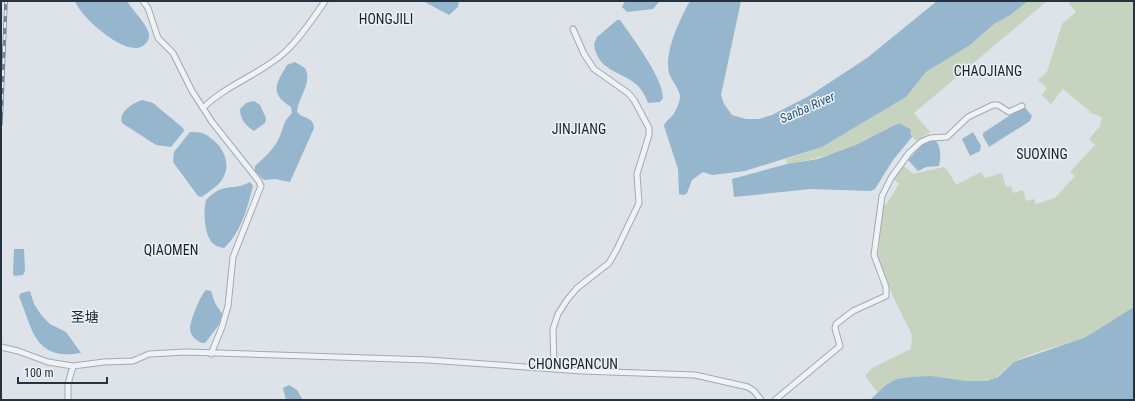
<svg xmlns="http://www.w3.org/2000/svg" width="1135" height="401" font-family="'Roboto Condensed','Noto Sans SC',sans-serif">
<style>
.green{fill:#c6d3be}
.water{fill:#95b6cc}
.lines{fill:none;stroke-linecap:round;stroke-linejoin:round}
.minor-casing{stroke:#a2aab2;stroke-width:7}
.minor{stroke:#f0f3f6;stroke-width:5}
.rail-casing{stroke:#758493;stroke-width:3.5}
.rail{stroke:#edf2f6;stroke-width:2;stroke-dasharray:6;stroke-linecap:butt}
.labels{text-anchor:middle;stroke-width:3;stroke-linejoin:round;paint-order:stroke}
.water-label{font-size:13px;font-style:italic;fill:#2c5777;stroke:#edf2f6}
.quarter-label{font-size:14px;fill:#182331;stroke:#edf2f6}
</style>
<rect width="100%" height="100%" fill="#dde3e8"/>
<path class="green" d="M 1028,1 L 1047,1 L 914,113 L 930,132 L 917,141 L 912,137 L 912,133 L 899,123 L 896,124 C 864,146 825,158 787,164 L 786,159 L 822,147 L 906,97 L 926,72 L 970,45 L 994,24 Z
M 1067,1 L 1134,1 L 1134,307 C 1119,318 1103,330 1085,337 C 1063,346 1037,350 1016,361 C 1005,367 999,379 986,381 C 948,388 913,361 878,393 L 865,376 L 872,368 L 911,349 L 912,335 L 895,301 L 878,259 L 883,204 L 886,205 L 899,184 L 894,179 L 904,166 L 913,174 L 944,167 L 948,171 L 956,185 L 981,172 L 985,178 L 1002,173 L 1006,187 L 1011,186 L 1013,193 L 1023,190 L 1026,201 L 1034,199 L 1036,204 L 1055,198 L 1075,176 L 1070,172 L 1095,145 L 1089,139 L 1100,126 L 1102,117 L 1093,114 L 1063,89 L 1051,104 L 1042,95 L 1047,88 L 1038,80 L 1047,72 L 1062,24 L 1076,12 Z"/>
<path class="water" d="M 75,1 L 127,1 C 133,11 144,21 148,31 C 150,35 149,40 146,43 C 131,63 80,17 75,1 Z
M 423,1 L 459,1 L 458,7 L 449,15 Z
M 625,1 L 660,1 L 653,9 L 627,12 L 622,7 Z
M 690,1 L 741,1 L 721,95 L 724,104 L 732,115 L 746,119 L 759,119 L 772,115 L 809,96 L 867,58 L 937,1 L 1028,1 L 1010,15 L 994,24 L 970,45 L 926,72 L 906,97 L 822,147 L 745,171 L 712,175 L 703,172 L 692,180 L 687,193 L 684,195 L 679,194 L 678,169 L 664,126 C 666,120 670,119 673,115 C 676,111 679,103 680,98 C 681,91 671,80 669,73 C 664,52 680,19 690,1 Z
M 617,20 L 620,20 C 632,37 663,78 663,98 L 660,102 L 648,103 C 646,97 642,90 637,85 C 621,71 597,71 594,44 L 597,37 Z
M 295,62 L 305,68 C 313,83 298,97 297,112 C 303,119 314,117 314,128 L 290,182 L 275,179 L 264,180 L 255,171 L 255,166 C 265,157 275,148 280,136 C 284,126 283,122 292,113 L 291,107 C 269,93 276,84 287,65 Z
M 142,100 L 153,103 L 183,128 L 184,131 L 171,147 L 156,145 L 122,123 C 118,112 133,103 142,100 Z
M 254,101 L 260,105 L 266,118 L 265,123 L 254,131 C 246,126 240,119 240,109 L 246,103 Z
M 1024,106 L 1032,116 L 1030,121 L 989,147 L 983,136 L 983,133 Z
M 899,123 L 910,129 L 912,137 L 893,160 L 875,189 L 871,191 L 811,189 L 734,197 L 732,179 L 787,164 L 818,159 L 856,145 Z
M 190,132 C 196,132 203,132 208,136 C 222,145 232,162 223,178 C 219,186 209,191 202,197 L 198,196 L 173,162 L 174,152 Z
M 973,132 L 981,146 L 980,151 L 970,156 L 962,139 Z
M 930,140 L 936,141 C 941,147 941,158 939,166 L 926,167 L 918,171 L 908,160 L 924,143 Z
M 250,182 L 253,186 C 248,206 241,233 224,248 C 221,247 218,247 215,245 C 204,239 203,211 206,200 C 224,181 232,192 250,182 Z
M 14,249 L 24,249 L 25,271 L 23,275 L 14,276 L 13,274 Z
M 206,290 L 211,291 L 215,303 L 223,315 L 218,326 L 205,343 L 202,343 C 197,341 190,336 190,329 C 190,321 200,296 206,290 Z
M 30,291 L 34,304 L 42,316 L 50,324 L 66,332 L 81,353 C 35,361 33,331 19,296 L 21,293 Z
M 1134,307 L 1134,400 L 870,400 L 886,385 L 897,379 L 911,377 L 931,376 L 965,381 L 987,381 L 998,377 L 1014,362 L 1086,337 Z
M 289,385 L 297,390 L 303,400 L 286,400 L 283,388 Z"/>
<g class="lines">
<g class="minor-casing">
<path id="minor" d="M 143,1 L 148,8 L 158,38 L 173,53 L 192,91 L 212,122 L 258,180 L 261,186 L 233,257 L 228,306 L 222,327 L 211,354
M 203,108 C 227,84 260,75 285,52 C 300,38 313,19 325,1
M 1,347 L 18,351 L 48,362 L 73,366 L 104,362 L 133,361 L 149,354 L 186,352 L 428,360 L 582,371 L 695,375 L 748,387 L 754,391 L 761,400
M 554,368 L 553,329 L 558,314 L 567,300 L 577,288 L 609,263 L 617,249 L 639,203 L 637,174 L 649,135 L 649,128 L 634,100 L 628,93 L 594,69 L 584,54 L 573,29
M 68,400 L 68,384 L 73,366
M 775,400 L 840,346 L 835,328 L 836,324 L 853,311 L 886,296 L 886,287 L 874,255 L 882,196 L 891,178 L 909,153 L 921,142 L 930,138 L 947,137 L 968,117 L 993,105 L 998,105 L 1009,112 L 1022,106"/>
</g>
<use href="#minor" class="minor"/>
<g class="rail-casing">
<path id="rail" d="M 1,124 L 6,1"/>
</g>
<use href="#rail" class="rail"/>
</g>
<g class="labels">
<g class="water-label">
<text transform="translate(807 107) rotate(-24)" y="5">Sanba River</text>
</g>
<g class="quarter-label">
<text x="386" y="24">HONGJILI</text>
<text x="988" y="76">CHAOJIANG</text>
<text x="579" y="134">JINJIANG</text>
<text x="1042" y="159">SUOXING</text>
<text x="171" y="255">QIAOMEN</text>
<text x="85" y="322">圣塘</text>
<text x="573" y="369">CHONGPANCUN</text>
</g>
</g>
<rect width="1135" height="401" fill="none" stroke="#253240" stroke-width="4"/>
<path d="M18 377v6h89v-6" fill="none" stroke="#253240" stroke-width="2"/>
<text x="24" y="377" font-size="12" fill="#253240" stroke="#edf2f6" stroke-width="3" paint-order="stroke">100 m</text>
</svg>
